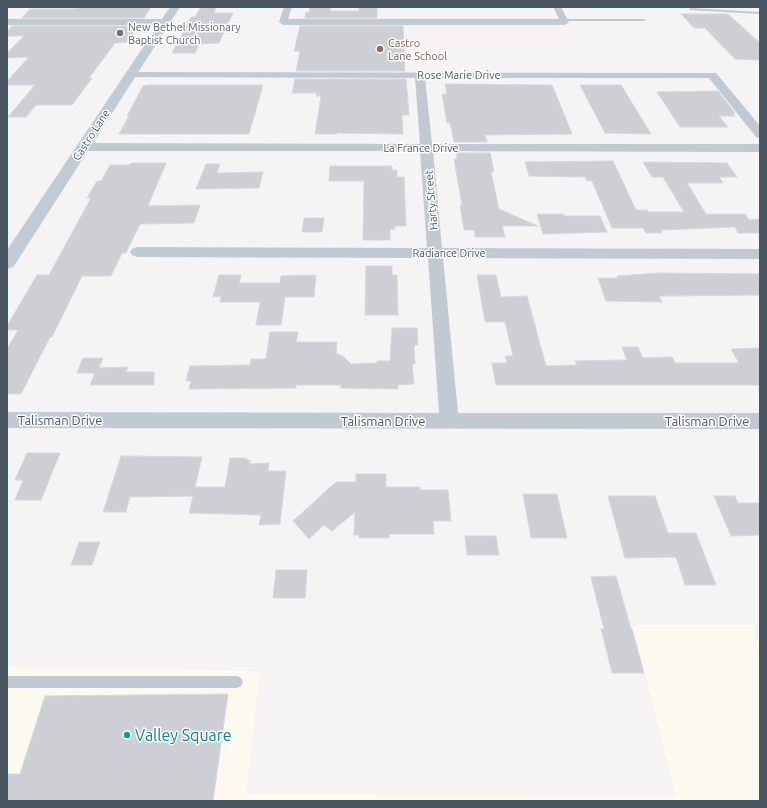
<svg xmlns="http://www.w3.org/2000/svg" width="767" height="808" font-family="Ubuntu,sans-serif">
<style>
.commercial{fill:#fdf9ef}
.building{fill:#cdcfd5;stroke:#d7d9de}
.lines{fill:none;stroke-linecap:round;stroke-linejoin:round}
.lane{fill:#c1cad2;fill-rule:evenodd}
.street{fill:#c1cad2;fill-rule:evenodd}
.secondary{fill:#c1cbd6;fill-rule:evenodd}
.worship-dot{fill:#6b7280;stroke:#fff;stroke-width:1.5}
.education-dot{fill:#8d6e63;stroke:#fff;stroke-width:1.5}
.culture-dot{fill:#0f9aa8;stroke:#fff;stroke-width:1.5}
.labels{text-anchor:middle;stroke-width:3;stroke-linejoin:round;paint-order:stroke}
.far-worship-label{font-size:11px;fill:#5b616d;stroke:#fff;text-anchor:start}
.far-education-label{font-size:11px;fill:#785e54;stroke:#fff;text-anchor:start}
.far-street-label{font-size:11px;fill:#4a5661;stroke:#fff}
.street-label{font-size:13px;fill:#4a5661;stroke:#fff}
.near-culture-label{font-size:16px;fill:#0d838f;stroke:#fff;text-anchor:start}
</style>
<rect width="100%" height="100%" fill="#f5f3f3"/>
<path class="commercial" d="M 632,625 L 752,625 L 760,646 L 760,801 L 7,801 L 7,666 L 260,671 L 246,794 L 676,795 Z"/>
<path class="building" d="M 89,7 L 151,7 L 144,18 L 22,18 L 30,9 L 73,9 Z
M 201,7 L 216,7 L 214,13 L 233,13 L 219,43 L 199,44 L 195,53 L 172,53 L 191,17 L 195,17 Z
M 310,7 L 331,7 L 330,11 L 359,11 L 359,7 L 377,7 L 377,18 L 305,18 L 306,12 L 309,12 Z
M 681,14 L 728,14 L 760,43 L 760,60 L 735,59 L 705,28 L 694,28 Z
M 12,26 L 138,26 L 127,42 L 115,43 L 89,78 L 92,78 L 72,105 L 36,105 L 26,117 L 8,117 L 35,85 L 7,85 L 7,81 L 29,57 L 7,58 L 7,53 L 24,36 L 7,36 L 7,32 Z
M 300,26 L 403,26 L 405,71 L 296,71 L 300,51 L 294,51 Z
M 295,79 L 406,79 L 409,115 L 402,115 L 403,134 L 337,133 L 337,134 L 315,134 L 321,96 L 316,96 L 317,93 L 292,93 Z
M 445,84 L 552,85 L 572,134 L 485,135 L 487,142 L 454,142 L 450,123 L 447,123 L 442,94 L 447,94 Z
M 148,85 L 263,85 L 249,134 L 119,134 L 129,116 L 127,116 L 143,86 Z
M 580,85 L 621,85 L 651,134 L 605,133 Z
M 718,91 L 735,113 L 733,113 L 735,116 L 719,116 L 728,127 L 680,127 L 657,92 Z
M 456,153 L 490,153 L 494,172 L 491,172 L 499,209 L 538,226 L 502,226 L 505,237 L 475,237 L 474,230 L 464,230 L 460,205 L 462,205 L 454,159 L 457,159 Z
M 613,161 L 636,210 L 647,210 L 648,212 L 684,212 L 663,177 L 652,177 L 643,162 L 727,163 L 737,177 L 719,177 L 723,183 L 687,183 L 706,214 L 745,214 L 749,220 L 760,219 L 760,233 L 738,233 L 735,227 L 661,230 L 662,233 L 646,233 L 643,228 L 612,228 L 592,181 L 587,181 L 585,177 L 529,176 L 525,162 Z
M 131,163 L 166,163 L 148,206 L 200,205 L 194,223 L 140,224 L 126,253 L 122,253 L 111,276 L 82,276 L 52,337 L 50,337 L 21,394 L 7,394 L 7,349 L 18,330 L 7,330 L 7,326 L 37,275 L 49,275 L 91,198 L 87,198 L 97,181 L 101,181 L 110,165 L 129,165 Z
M 206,164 L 220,164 L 217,173 L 263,172 L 259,188 L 196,189 Z
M 330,166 L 392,166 L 392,170 L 397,170 L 397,177 L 404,177 L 406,226 L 395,226 L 395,229 L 390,229 L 390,240 L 363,240 L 364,181 L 329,181 Z
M 537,214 L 563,214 L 564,216 L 600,216 L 607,232 L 543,234 Z
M 304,218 L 324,218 L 322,232 L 302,232 Z
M 366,266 L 392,266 L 392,275 L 397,275 L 398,315 L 365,315 Z
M 658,273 L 760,274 L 760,295 L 659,296 L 662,302 L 606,301 L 598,278 L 618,278 L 617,276 Z
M 219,275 L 241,275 L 239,283 L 280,283 L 281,276 L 316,275 L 314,297 L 285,297 L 281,325 L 256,325 L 260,302 L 220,302 L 221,296 L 213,297 Z
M 477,275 L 496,275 L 501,297 L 527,296 L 546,366 L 577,365 L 575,361 L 627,360 L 622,347 L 638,347 L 643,358 L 672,357 L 675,363 L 739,363 L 731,349 L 760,348 L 760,385 L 496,385 L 492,363 L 507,363 L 505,356 L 513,356 L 505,322 L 485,322 Z
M 392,328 L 417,328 L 418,345 L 414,345 L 415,364 L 412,364 L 414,384 L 398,385 L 398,389 L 341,388 L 341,385 L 296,385 L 296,388 L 189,389 L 191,381 L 186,381 L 190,366 L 250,365 L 251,359 L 266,359 L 270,332 L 298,332 L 296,342 L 337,342 L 336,353 L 344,357 L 351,364 L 377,363 L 377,361 L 390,361 Z
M 83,358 L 103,358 L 99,368 L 128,367 L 126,372 L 154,372 L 154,385 L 90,385 L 95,373 L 77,373 Z
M 27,453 L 60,453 L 41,500 L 15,500 L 23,480 L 15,480 Z
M 121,456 L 202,457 L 195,487 L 225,487 L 230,458 L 247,458 L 246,460 L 250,460 L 250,464 L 269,463 L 268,471 L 286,471 L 280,524 L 259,525 L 261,515 L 189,513 L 193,496 L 130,497 L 126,512 L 103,512 Z
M 356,474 L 386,474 L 386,487 L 420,487 L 420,490 L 448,490 L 451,521 L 433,521 L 434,534 L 389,534 L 389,538 L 359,538 L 359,535 L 354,535 L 355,512 L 332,531 L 324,525 L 309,539 L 293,521 L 336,482 L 356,482 Z
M 523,494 L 557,494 L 567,538 L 531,538 Z
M 608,496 L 655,496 L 668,533 L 696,533 L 716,585 L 685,585 L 676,557 L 625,558 Z
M 714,496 L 735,496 L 738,503 L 760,503 L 760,535 L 731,536 Z
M 465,536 L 496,536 L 499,555 L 467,555 Z
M 79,542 L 100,542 L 92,565 L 71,565 Z
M 276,570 L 307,570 L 305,598 L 273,598 Z
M 616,576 L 631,629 L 632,629 L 644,673 L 612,673 L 601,629 L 604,629 L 591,577 Z
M 228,694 L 213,801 L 7,801 L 7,774 L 20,774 L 45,696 Z"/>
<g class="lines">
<path class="lane" d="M 690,8 L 760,12 L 760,14 L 689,10 Z
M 564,19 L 644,19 L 646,20 L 644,21 L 563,21 Z
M 7,676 L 237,676 L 241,678 L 243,682 L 241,686 L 237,688 L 7,688 Z"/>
<path class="street" d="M 284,7 L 292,7 L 288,19 L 559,19 L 553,7 L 561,7 L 569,22 L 565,25 L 283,25 L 279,22 Z
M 7,19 L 165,19 L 169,22 L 165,25 L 7,25 Z
M 130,72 L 716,73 L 760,126 L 760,138 L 756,137 L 709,78 L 425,78 L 432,144 L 760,144 L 760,152 L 433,151 L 442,248 L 760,249 L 760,259 L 443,258 L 458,413 L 760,413 L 760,429 L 7,428 L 7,412 L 439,413 L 428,258 L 137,257 L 132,255 L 130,252 L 132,249 L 137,247 L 427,248 L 420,151 L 83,151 L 77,147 L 83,143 L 420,144 L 415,78 L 126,77 L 125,75 Z"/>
<path class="secondary" d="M 170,7 L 180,7 L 16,263 L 13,267 L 7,269 L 7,250 Z"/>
</g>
<circle class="worship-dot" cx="120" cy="33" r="4"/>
<circle class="education-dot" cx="380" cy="49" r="4"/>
<circle class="culture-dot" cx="127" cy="735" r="4"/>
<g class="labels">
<g class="far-worship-label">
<text x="128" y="31">New Bethel Missionary<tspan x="128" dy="13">Baptist Church</tspan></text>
</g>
<g class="far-education-label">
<text x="388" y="47">Castro<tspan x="388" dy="13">Lane School</tspan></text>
</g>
<g class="far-street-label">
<text x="459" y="79">Rose Marie Drive</text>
<text transform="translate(91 135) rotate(-57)" y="4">Castro Lane</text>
<text x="421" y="152">La France Drive</text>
<text transform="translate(431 200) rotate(-95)" y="4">Harty Street</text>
<text x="449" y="257">Radiance Drive</text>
</g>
<g class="street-label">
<text x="60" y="425">Talisman Drive</text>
<text x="383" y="426">Talisman Drive</text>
<text x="707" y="426">Talisman Drive</text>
</g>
<g class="near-culture-label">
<text x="135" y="741">Valley Square</text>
</g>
</g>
<rect width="767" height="808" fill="none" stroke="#4a5661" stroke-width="16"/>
</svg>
